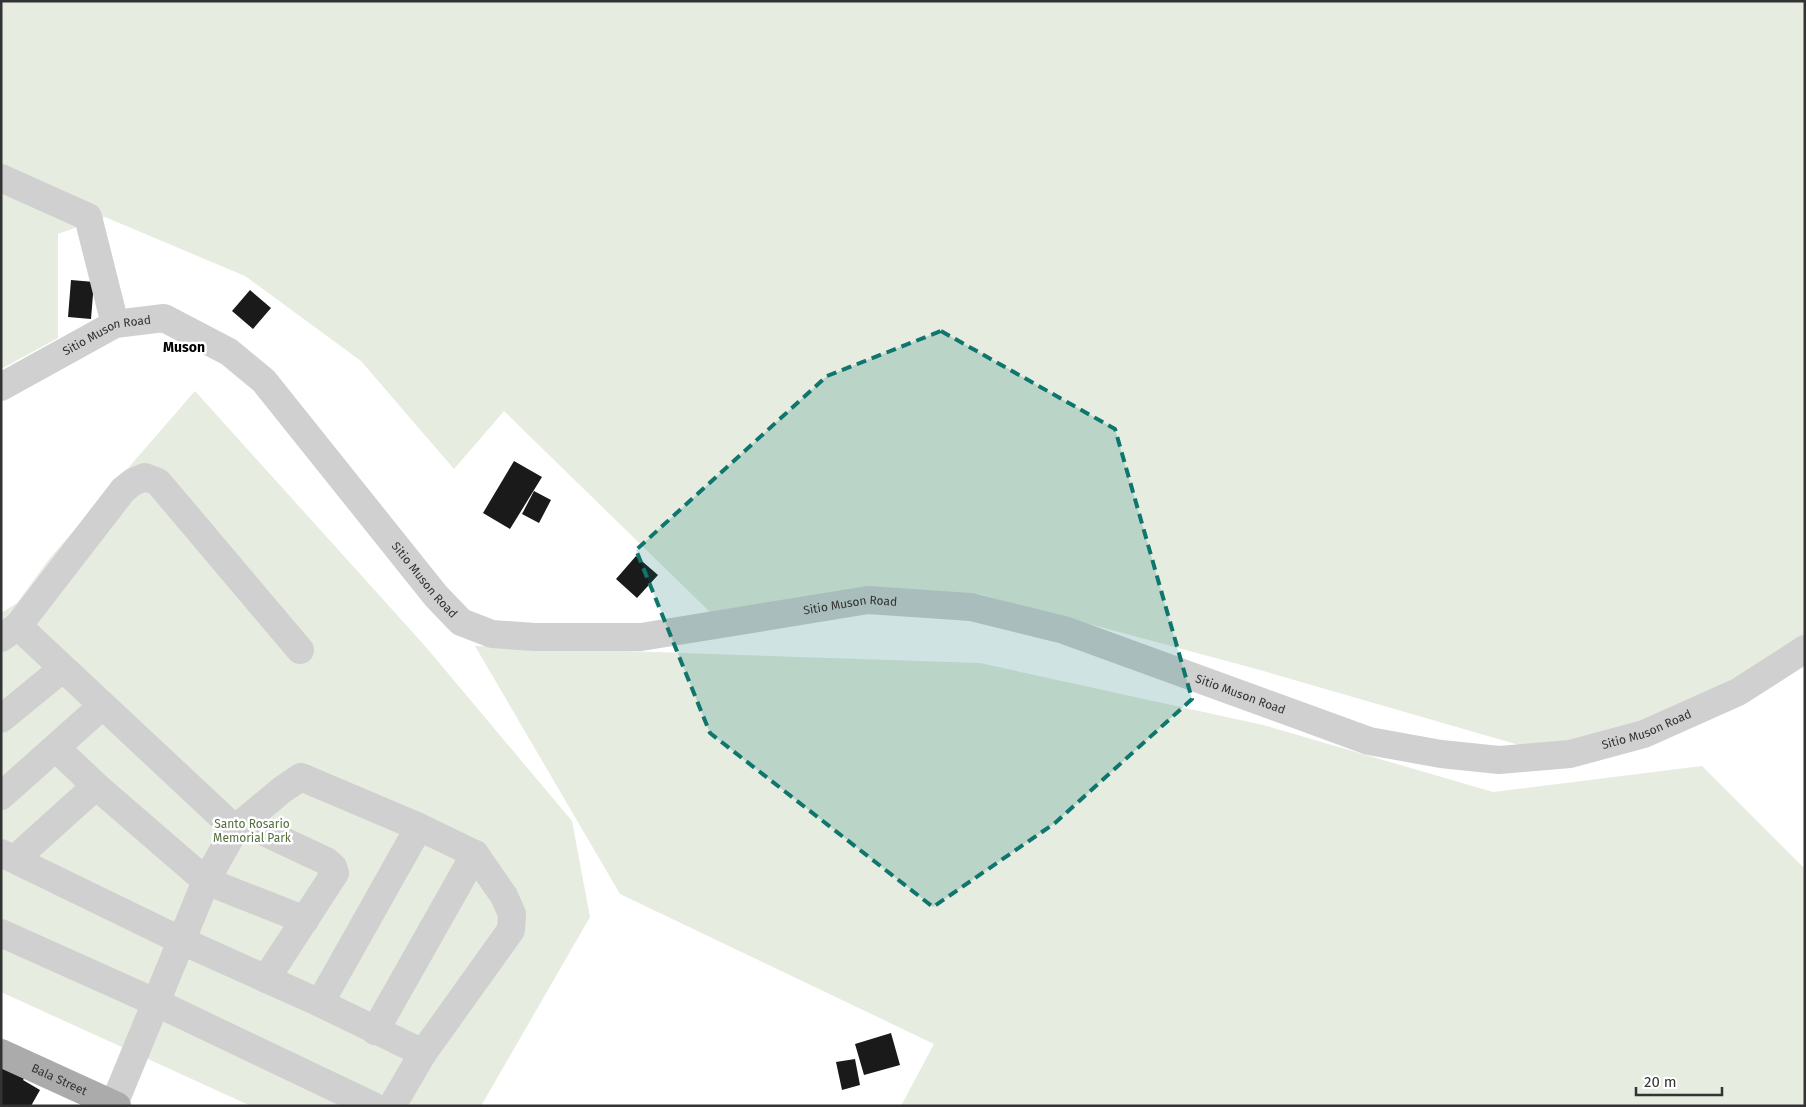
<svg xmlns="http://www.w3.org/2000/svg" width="1806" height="1107" font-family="'Fira Sans',sans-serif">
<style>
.green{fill:#e6ecdf}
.building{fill:#1a1a1a}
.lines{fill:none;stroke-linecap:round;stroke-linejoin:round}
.minor{stroke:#d0d0d0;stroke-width:28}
.major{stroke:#ababab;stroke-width:28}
.marked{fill:#0f766e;fill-opacity:0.2;stroke:#0f766e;stroke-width:4;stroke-dasharray:10 6;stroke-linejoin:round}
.labels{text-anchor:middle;stroke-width:5;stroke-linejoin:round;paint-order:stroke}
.street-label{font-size:12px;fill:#333;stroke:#fff}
.park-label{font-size:12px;fill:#56703f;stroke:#fff}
.neighbourhood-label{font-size:14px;font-weight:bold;fill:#000;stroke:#fff}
</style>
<rect width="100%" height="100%" fill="#fff"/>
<path class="green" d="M 1,1 L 1805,1 L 1805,662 L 1629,741 L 1519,745 L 1260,670 L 978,594 L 717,619 L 504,411 L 454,469 L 361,361 L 245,276 L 105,217 L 58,234 L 58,338 L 1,369 Z
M 195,391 L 425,646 L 572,821 L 590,917 L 481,1106 L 251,1106 L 1,992 L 1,613 L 17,603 L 50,558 Z
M 475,646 L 980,663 L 1263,725 L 1493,792 L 1702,766 L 1805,869 L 1805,1106 L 901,1106 L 934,1044 L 620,894 Z"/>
<path class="building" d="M 71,280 L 94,282 L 91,319 L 68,317 Z
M 250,290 L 271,308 L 253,329 L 232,311 Z
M 514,461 L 542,477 L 510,529 L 483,513 Z
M 534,491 L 551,500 L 539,523 L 522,514 Z
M 636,556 L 658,575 L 637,598 L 616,579 Z
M 891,1033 L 900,1065 L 864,1075 L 855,1044 Z
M 855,1059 L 860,1085 L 842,1090 L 836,1062 Z
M 1,1062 L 28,1072 L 23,1080 L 40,1090 L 31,1106 L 1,1106 Z"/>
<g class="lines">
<g class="minor">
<path d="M 1,178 L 88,217 L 115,324"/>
<path id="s1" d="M 1,387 L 115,324 L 164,318 L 229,352 L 264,381 L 436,596 L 461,622 L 492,634 L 535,637 L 641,637 L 868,600 L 971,607 L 1064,630 L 1369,741 L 1441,754 L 1499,760 L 1570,754 L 1644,734 L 1738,692 L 1805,649"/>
<path d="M 18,626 L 123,490 L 133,482 L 145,477 L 158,482 L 300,650"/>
<path d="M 1,638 L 18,626 L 235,829 L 206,881 L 114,1104"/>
<path d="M 1,719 L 62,669"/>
<path d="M 56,748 L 96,786 L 206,881 L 305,920"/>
<path d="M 1,796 L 102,706"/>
<path d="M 243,822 L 326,861 L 333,867 L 335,873 L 266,979"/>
<path d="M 235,829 L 283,789 L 301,777 L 419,827 L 475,854 L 504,896 L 512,914 L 511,930 L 423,1053 L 392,1106"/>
<path d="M 1,853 L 182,941 L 320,1003 L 423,1053"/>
<path d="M 15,859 L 96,786"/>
<path d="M 1,933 L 157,1003 L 373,1106"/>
<path d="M 320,1003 L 419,827"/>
<path d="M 375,1031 L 475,854"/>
</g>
<path class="major" id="s2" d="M 1,1053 L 117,1106"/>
</g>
<path class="marked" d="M 941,331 L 1115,429 L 1192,699 L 1055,823 L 933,907 L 710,733 L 636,550 L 827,376 Z"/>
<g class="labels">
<g class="street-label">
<text dy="4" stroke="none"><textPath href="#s1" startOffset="119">Sitio Muson Road</textPath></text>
<text dy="4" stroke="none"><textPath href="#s1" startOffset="554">Sitio Muson Road</textPath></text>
<text dy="4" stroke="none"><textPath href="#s1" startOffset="1004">Sitio Muson Road</textPath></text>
<text dy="4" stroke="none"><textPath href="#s1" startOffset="1409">Sitio Muson Road</textPath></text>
<text dy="4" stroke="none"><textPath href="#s1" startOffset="1829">Sitio Muson Road</textPath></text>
<text dy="4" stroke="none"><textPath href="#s2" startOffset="64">Bala Street</textPath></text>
</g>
<g class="park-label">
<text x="252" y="828">Santo Rosario<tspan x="252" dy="14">Memorial Park</tspan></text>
</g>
<g class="neighbourhood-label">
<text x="184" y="352">Muson</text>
</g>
</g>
<rect width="1806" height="1107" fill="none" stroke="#333333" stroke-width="5"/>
<path d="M1636 1087v8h86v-8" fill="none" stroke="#333333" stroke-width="2.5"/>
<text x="1644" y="1087" font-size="15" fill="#333333" stroke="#ffffff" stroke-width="4" paint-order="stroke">20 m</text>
</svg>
